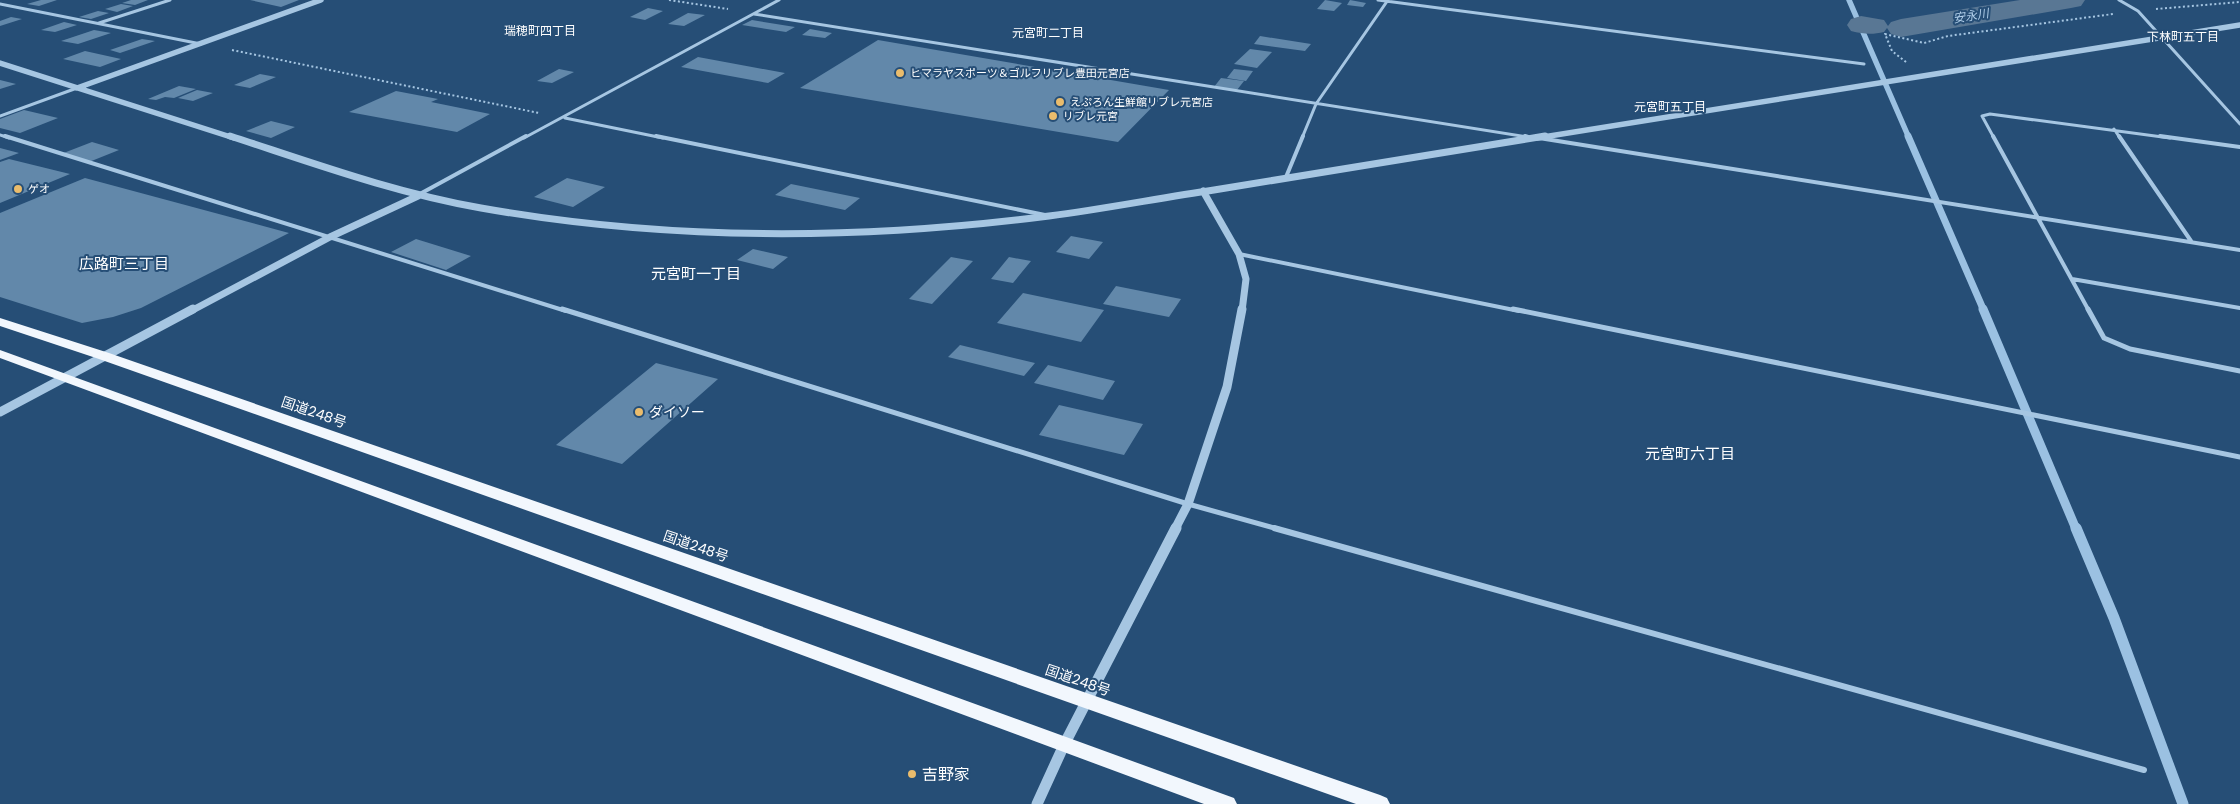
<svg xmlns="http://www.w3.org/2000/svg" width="2240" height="804" font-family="Poppins,'Noto Sans JP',sans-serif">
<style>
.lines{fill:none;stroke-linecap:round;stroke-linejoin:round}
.stream-far3{stroke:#9bc1e2;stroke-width:5.5}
.stream-far2{stroke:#9bc1e2;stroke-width:7}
.stream-far1{stroke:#9bc1e2;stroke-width:9}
.stream{stroke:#9bc1e2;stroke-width:11}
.river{fill:#597794;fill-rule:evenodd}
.building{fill:#6288aa}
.path{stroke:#a6c6e2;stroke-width:2;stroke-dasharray:2 2.5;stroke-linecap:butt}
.minor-far3{stroke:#a6c6e2;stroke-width:3}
.minor-far2{stroke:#a6c6e2;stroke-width:4}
.minor-far1{stroke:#a6c6e2;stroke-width:5}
.minor{stroke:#a6c6e2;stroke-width:6}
.tertiary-far3{stroke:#a6c6e2;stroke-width:5.5}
.tertiary-far2{stroke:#a6c6e2;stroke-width:7}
.tertiary-far1{stroke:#a6c6e2;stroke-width:9}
.tertiary{stroke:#a6c6e2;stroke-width:11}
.trunk{fill:#f2f7fd;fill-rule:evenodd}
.poi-dot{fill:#eabc6c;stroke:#264e76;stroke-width:2}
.labels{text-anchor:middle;stroke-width:4;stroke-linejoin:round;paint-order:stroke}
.far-poi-label{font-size:11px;fill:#fff;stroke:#264e76;text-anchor:start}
.far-water-label{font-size:12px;font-style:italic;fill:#b1cfea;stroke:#264e76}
.far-neighbourhood-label{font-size:12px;fill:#fff;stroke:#264e76}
.street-label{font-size:14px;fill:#fff;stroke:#264e76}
.poi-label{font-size:14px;fill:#fff;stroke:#264e76;text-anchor:start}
.neighbourhood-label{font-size:15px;fill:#fff;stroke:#264e76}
.near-poi-label{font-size:16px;fill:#fff;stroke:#264e76;text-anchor:start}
</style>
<rect width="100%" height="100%" fill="#264e76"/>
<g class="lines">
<path class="stream-far3" d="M 1849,0 L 1909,138"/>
<path class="stream-far2" d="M 1908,136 L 1984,311"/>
<path class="stream-far1" d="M 1983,309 L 2076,529"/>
<path class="stream" d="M 2076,528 L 2114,618 L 2183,804"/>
<path class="river" d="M 2020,0 L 2085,0 L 2081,6 L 2071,8 L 1901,37 L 1891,34 L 1887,28 L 1884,32 C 1872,35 1863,34 1851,31 L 1847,25 L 1851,19 L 1861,16 L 1884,20 L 1888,26 L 1891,22 L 1901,19 Z"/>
</g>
<path class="building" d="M 41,0 L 57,0 L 39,6 L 27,4 Z
M 131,0 L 148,0 L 135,5 L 122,3 Z
M 250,0 L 299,0 L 281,7 Z
M 1325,0 L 1342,3 L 1334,11 L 1317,9 Z
M 1350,0 L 1366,3 L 1363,7 L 1347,5 Z
M 121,4 L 133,6 L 117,12 L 105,9 Z
M 648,8 L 663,11 L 645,20 L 630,17 Z
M 98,11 L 109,13 L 91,19 L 79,17 Z
M 688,13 L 705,15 L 684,26 L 668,24 Z
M 11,17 L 22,19 L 0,26 L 0,21 Z
M 752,20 L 795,27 L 786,32 L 742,25 Z
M 64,22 L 77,25 L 55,32 L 41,30 Z
M 810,29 L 832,33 L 825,38 L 802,35 Z
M 94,30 L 111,33 L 78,44 L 61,41 Z
M 1260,36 L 1311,44 L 1305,51 L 1254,44 Z
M 142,39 L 155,41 L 120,53 L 110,50 Z
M 878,40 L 1169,90 L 1118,142 L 800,88 Z
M 1250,49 L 1272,52 L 1257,68 L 1234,64 Z
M 85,51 L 121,59 L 100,67 L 63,59 Z
M 698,57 L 785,73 L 768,83 L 681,67 Z
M 559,69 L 574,72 L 552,83 L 537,81 Z
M 1234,69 L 1253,71 L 1246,81 L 1227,78 Z
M 260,74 L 276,77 L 250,88 L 234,85 Z
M 1221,78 L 1244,81 L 1237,90 L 1214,87 Z
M 0,80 L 16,84 L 0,89 Z
M 179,86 L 196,89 L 174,98 L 165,97 L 156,100 L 148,99 Z
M 197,90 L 213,93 L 193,101 L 178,98 Z
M 396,91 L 438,99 L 431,102 L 490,114 L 457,132 L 349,112 Z
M 24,110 L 58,118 L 20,133 L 0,128 L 0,119 Z
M 271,121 L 295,127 L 271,138 L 246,131 Z
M 92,142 L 119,150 L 89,162 L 61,154 Z
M 0,148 L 19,153 L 0,160 Z
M 9,159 L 70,174 L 0,203 L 0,162 Z
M 85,178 L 289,233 L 141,308 L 113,317 L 82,323 L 0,297 L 0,213 Z
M 567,178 L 605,187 L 573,207 L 534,197 Z
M 791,184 L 860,198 L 845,210 L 775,195 Z
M 1071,236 L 1103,242 L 1089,259 L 1056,252 Z
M 416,239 L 471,256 L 446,270 L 391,252 Z
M 753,249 L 788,257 L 773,269 L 737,260 Z
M 951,257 L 973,261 L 932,304 L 909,299 Z
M 1009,257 L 1031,261 L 1013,283 L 991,279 Z
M 1116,286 L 1181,299 L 1169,317 L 1103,304 Z
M 1023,293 L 1104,310 L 1081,342 L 997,323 Z
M 960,345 L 1035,363 L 1024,376 L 948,357 Z
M 656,363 L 718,379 L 622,464 L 556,445 Z
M 1048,365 L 1115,381 L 1103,400 L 1034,383 Z
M 1059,405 L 1143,424 L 1124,455 L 1039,435 Z"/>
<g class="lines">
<path class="path" d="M 669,0 L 728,9
M 2156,9 L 2240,2
M 232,50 L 539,113
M 1906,62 L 1892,51 L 1885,34 L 1924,43 L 1948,36 L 2113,14"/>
<path class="minor-far3" d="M 1378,0 L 1864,64
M 2119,0 L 2138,11 L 2240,124
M 0,4 L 201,44
M 754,14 L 1528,137
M 99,23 L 170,0
M 0,116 L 77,88
M 565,118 L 663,138
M 2114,129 L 2120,138
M 0,135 L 9,138
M 524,138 L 779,0
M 1302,138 L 1316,104 L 1388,0
M 1994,138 L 1982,116 L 1990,114 L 2170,138"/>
<path class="minor-far2" d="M 5,136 L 566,311
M 656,136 L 1045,215
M 1525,136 L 1528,137
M 1993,136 L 2089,311
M 2119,136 L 2191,241
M 2160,136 L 2240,147
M 1539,138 L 2240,250
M 1286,177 L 1303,136
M 418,195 L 526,136
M 1239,254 L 1519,311
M 2072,279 L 2240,308"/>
<path class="minor-far1" d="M 562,309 L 1188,504 L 1278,529
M 1513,309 L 2240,457
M 2088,309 L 2104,338 L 2130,349 L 2240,371"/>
<path class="minor" d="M 1274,528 L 2144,770"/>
<path class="tertiary-far3" d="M 0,63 L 234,138
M 77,88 L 321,0
M 1537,138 L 2240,25"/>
<path class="tertiary-far2" d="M 230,136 C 313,163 395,193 481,208 C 667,241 862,240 1049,216 C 1104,209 1159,198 1214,190 C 1324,172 1435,154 1545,136
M 1203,191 L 1239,254 L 1246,279 L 1242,311
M 191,311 L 330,237 L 418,196"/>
<path class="tertiary-far1" d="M 0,412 L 193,309
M 1175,529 L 1188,504 L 1227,387 L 1242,309"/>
<path class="tertiary" d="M 1037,804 L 1064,745 L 1176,528"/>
<path class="trunk" d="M 0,318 L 109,353 L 1380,795 L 1387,798 L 1390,804 L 1356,804 L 99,359 L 0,326 Z
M 0,350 L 1234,798 L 1237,804 L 1204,804 L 0,358 Z"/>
</g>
<g class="poi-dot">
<circle cx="900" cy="73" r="5"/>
<circle cx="1060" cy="102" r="5"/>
<circle cx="1053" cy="116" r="5"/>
<circle cx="18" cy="189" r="5"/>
<circle cx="639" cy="412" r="5"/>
<circle cx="912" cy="774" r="5"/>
</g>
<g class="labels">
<g class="far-poi-label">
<text x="910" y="77">ヒマラヤスポーツ＆ゴルフリブレ豊田元宮店</text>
<text x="1070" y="106">えぷろん生鮮館リブレ元宮店</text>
<text x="1063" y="120">リブレ元宮</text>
<text x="28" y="193">ゲオ</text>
</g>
<g class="far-water-label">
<text transform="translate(1971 16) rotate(-9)" y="4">安永川</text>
</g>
<g class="far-neighbourhood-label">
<text x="540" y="35">瑞穂町四丁目</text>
<text x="1048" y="37">元宮町二丁目</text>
<text x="2183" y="41">下林町五丁目</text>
<text x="1670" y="111">元宮町五丁目</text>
</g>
<g class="street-label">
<text transform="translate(314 412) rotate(19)" y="5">国道248号</text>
<text transform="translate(696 546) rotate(19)" y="5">国道248号</text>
<text transform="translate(1078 680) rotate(19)" y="5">国道248号</text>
</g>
<g class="poi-label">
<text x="649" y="417">ダイソー</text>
</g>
<g class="neighbourhood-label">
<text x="124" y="269">広路町三丁目</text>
<text x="696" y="279">元宮町一丁目</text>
<text x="1690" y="459">元宮町六丁目</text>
</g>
<g class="near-poi-label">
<text x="922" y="780">吉野家</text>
</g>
</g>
</svg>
